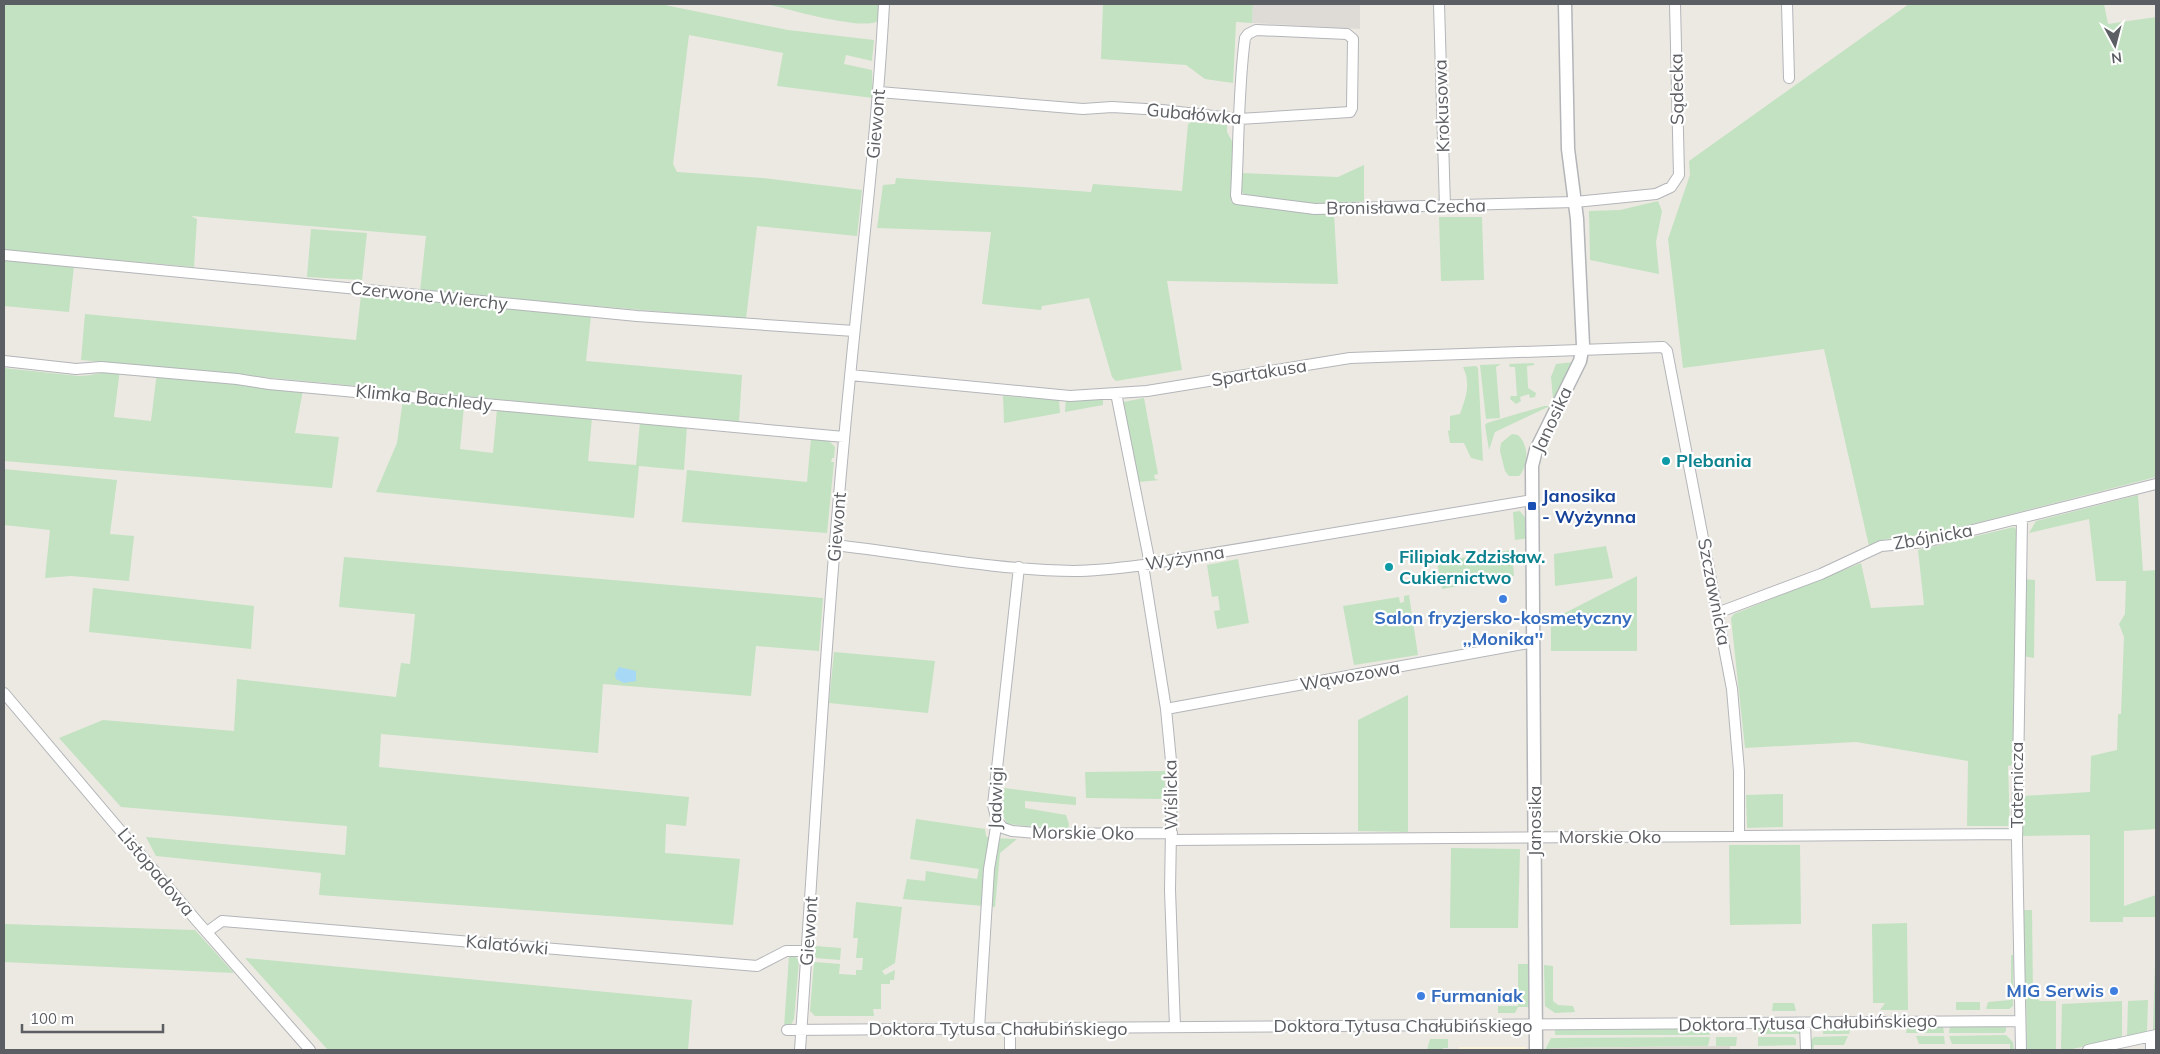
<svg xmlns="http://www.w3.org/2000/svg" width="2160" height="1054" font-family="Mulish,sans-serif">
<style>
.commercial{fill:#faf1d9}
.industrial{fill:#dedbd7}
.education{fill:#dcd8d1}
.green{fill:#c2e2c1}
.water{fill:#a7d9f7}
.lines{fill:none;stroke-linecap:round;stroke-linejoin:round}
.minor-casing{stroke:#b3b5b9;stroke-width:12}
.tertiary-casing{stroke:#b3b5b9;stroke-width:15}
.minor{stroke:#fff;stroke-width:10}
.tertiary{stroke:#fff;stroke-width:12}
.culture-dot{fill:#0f9aa8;stroke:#fff;stroke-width:2}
.transit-dot{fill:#1a4fb4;stroke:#fff;stroke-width:2}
.shop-dot{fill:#3f7fe0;stroke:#fff;stroke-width:2}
.labels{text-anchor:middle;stroke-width:4.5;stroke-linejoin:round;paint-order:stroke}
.street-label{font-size:18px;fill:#5b5e62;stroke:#fff}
.culture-label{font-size:18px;font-weight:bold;fill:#0d838f;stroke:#fff;text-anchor:start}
.transit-label{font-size:18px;font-weight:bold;fill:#164399;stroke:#fff;text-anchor:start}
.shop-label{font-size:18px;font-weight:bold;fill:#366cbe;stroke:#fff}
</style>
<rect width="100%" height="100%" fill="#ece9e2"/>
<path class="commercial" d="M 1459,1047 L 1526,1047 L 1526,1050 L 1459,1050 Z"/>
<path class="industrial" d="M 1253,4 L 1360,4 L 1360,29 L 1252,23 Z"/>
<path class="education" d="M 1730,1046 L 1730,1050 L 1551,1050 L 1551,1048 Z"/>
<path class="green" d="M 4,4 L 660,4 L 788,30 L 874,40 L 872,61 L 846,55 L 844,64 L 872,70 L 873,98 L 777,86 L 783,53 L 689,35 L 673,164 L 677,172 L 763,178 L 862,190 L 857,236 L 757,226 L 746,319 L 420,291 L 426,236 L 191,216 L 197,219 L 194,267 L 4,250 Z
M 767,4 L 879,4 L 878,21 C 862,31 788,9 767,4 Z
M 1103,4 L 1253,4 L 1252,23 L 1236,22 L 1233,83 L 1205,79 L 1186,65 L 1101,59 Z
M 1909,4 L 2104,4 L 2108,24 L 2156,17 L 2156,477 L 1937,533 L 1886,539 L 1869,546 L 1824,349 L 1683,368 L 1668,239 L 1690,175 L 1689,161 Z
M 1192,122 L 1227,125 L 1227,132 L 1233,143 L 1231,202 L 1236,204 L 1334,214 L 1338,284 L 1167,281 L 1182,370 L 1116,381 L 1112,377 L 1089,298 L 1042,306 L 1041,310 L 982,304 L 991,232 L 877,228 L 883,185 L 895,184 L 896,178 L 1091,192 L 1093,184 L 1182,191 L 1188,124 Z
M 1364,165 L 1364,201 L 1324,205 L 1246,196 L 1240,190 L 1241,173 L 1338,177 Z
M 1658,201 L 1662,211 L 1656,242 L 1659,274 L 1590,260 L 1589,211 L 1620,210 Z
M 1439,217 L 1482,217 L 1484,280 L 1441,281 Z
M 311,229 L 367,233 L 362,280 L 307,277 Z
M 4,260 L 74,266 L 69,312 L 4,306 Z
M 361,295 L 591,316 L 586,361 L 742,375 L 739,422 L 81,360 L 85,314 L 356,340 Z
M 1574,362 L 1554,400 L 1553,399 L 1551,377 L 1556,364 Z
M 1534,363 L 1534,365 L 1527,366 L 1528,388 L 1536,393 L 1535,397 L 1530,398 L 1529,394 L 1520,397 L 1521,401 L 1516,404 L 1510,399 L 1511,396 L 1517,396 L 1515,367 L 1510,367 L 1509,364 Z
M 1501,364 L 1496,367 L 1500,418 L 1486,419 L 1480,365 Z
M 1476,366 L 1478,368 L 1483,461 L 1471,458 L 1464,443 L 1450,443 L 1448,431 L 1450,430 L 1450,416 L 1460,414 C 1466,397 1471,384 1463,367 Z
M 4,368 L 79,376 C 93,376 106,371 120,369 L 114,417 L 151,421 L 157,372 L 303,390 L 295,433 L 339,437 L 332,488 L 4,461 Z
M 1003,396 L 1059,400 L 1060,413 L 1004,423 Z
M 1066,398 L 1103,398 L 1103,405 L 1065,412 Z
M 1144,398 L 1158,474 L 1154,475 L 1155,479 L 1159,480 L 1139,482 L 1123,402 Z
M 403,399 L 464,406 L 460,449 L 493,453 L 497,409 L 592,418 L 588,461 L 636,465 L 640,422 L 687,426 L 684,470 L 639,466 L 634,518 L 376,492 L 397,443 Z
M 1544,406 L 1550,406 L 1495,432 L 1489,450 L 1485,425 L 1487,423 Z
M 1512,434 L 1518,435 C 1529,445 1529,465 1519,476 L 1509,476 L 1505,471 L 1500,451 L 1501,443 Z
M 811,438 L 828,440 L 835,447 L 834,458 L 832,458 L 831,462 L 834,462 L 827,533 L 682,522 L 687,470 L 807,482 Z
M 4,469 L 117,480 L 110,534 L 134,536 L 129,581 L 71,576 L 45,578 L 50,530 L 4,525 Z
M 2138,495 L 2143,571 L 2156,570 L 2156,864 L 2156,829 L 2124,831 L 2124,906 L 2156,895 L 2156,917 L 2123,917 L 2123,922 L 2090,922 L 2090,835 L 2022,836 L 2023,796 L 2090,792 L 2091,756 L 2117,750 L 2118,714 L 2121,714 L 2124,637 L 2119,624 L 2125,614 L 2126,581 L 2096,581 L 2089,519 L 2029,533 L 2036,521 Z
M 1520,511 L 1527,520 L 1529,538 L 1515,540 L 1513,512 Z
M 2014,527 L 2018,532 L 2013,765 L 2008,766 L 2010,826 L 1967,826 L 1968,761 L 1856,742 L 1745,748 L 1731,618 L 1734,614 L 1861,563 L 1871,608 L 1924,605 L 1918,550 Z
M 1606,546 L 1613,578 L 1555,586 L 1554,554 Z
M 1512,550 L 1514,576 L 1442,589 L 1437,562 Z
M 344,557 L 823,598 L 819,651 L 756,646 L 751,696 L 603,684 L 598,753 L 381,734 L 379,767 L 689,797 L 686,826 L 666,824 L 665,853 L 740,859 L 733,925 L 319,895 L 321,873 L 156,856 L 146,837 L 345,855 L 347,826 L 121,807 L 59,738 L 103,720 L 234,731 L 237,679 L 396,697 L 401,663 L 410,664 L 415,614 L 339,607 Z
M 1238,559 L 1249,623 L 1217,629 L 1214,611 L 1220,610 L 1218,596 L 1212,597 L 1207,565 Z
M 1637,576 L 1637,651 L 1551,651 L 1551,616 L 1559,616 Z
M 2025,579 L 2035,580 L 2034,658 L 2023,656 Z
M 93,588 L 254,606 L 251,649 L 89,632 Z
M 1409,595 L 1418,655 L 1354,665 L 1343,606 L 1399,597 L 1400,603 L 1404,602 L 1404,596 Z
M 834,652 L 935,661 L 928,713 L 829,703 Z
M 1408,695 L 1408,832 L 1358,831 L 1358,720 Z
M 1166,771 L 1164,799 L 1086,798 L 1085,772 Z
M 1004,788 L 1076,797 L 1076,805 L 1025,801 L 1025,808 L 1066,815 L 1069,824 L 1068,830 L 1007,824 L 1001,811 Z
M 1783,794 L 1783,827 L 1747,828 L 1746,795 Z
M 916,819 L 985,829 L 986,836 L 989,838 L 1017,839 L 1000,853 L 995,907 L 903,899 L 907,879 L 925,881 L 926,871 L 977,879 L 979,869 L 910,859 Z
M 1729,845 L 1800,845 L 1801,924 L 1730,925 Z
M 1451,848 L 1520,849 L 1518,928 L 1450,928 Z
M 856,902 L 902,907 L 895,963 L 882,971 L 885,975 L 895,970 L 894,980 L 890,980 L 890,984 L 881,984 L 881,1009 L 873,1009 L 874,1016 L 815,1016 L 810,1011 L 814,962 L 840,964 L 839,974 L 856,975 L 856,970 L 862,970 L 863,958 L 856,958 L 858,938 L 853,938 Z
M 2023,910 L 2032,910 L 2033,996 L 2040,1001 L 2056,1001 L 2056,1050 L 2027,1049 L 2026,992 L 2023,990 Z
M 1907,923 L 1908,1010 L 1880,1010 L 1885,1003 L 1873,1003 L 1872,924 Z
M 4,924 L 195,930 L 234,973 L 4,962 Z
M 2156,927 L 2156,1031 L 2153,1030 Z
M 815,946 L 841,948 L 840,960 L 815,958 Z
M 2011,955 L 2013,955 L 2013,1006 L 2009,1009 L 1986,1009 L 1988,1002 L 2011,1000 Z
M 789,956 L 795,956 L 799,961 L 794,1019 L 790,1027 L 784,1027 Z
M 245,958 L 692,1000 L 688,1050 L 328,1050 Z
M 1518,964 L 1531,964 L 1531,1007 L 1518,1007 L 1515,1013 L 1498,1013 L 1498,1006 L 1518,1006 Z
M 1544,965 L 1553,966 L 1553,1001 L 1558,1005 L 1573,1006 L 1575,1012 L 1555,1013 L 1545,1006 Z
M 2148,1000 L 2147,1032 L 2127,1038 L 2128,1001 Z
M 2122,1001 L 2122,1039 L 2067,1050 L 2061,1049 L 2062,1004 Z
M 1956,1002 L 1980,1002 L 1980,1010 L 1956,1010 Z
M 1773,1003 L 1794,1003 L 1796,1011 L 1772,1011 Z
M 2006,1025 L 2006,1031 L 2004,1033 L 1949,1033 L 1950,1026 Z
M 1943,1026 L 1944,1033 L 1906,1033 L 1907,1027 Z
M 1823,1027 L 1849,1027 L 1850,1029 L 1849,1034 L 1823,1034 Z
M 1708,1028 L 1710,1035 L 1555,1035 L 1555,1029 Z
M 1758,1028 L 1795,1028 L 1802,1034 L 1758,1034 Z
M 2006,1035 L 2013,1042 L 2014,1050 L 2010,1050 L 2010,1044 L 1952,1044 L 1949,1036 Z
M 1848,1036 L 1844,1045 L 1814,1045 L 1813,1050 L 1811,1050 L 1811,1040 L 1814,1037 Z
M 1916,1036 L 1944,1036 L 1945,1044 L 1919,1044 Z
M 1710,1037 L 1708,1046 L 1551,1048 L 1551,1050 L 1545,1050 L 1551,1038 Z
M 1716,1037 L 1737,1037 L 1736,1046 L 1716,1046 Z
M 1758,1037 L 1793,1037 L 1796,1039 L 1796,1045 L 1758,1046 Z
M 1430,1039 L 1448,1039 L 1448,1048 L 1443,1048 L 1443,1050 L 1427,1050 Z"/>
<path class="water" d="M 619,667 L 636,671 L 636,681 L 624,683 L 616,679 L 615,674 Z"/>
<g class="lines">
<g class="minor-casing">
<path id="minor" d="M 1439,4 L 1445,207
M 1787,4 L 1789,78
M 879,92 L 1083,109 L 1112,107 L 1162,110 L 1239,119 L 1350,112 L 1352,108 L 1353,39 L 1347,34 L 1256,30 L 1248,34 L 1245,38 C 1238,90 1239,142 1236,195 L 1237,199 L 1315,209 L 1575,202 L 1656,194 L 1671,187 L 1679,175 L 1675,4
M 4,255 L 637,316 L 854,331
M 4,361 L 76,369 L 101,367 L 237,379 L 269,384 L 844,437
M 850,375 L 1070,396 L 1147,391 L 1350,358 L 1663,347 L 1667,351 L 1732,689 L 1739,771 L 1739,836
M 1116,393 L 1150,564
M 835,545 C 913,554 996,570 1074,571 C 1097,571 1120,568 1143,565 L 1532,500
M 1143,565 L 1166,709 L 1172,771 L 1170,890 L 1175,1027
M 1717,613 L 1821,574 L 1881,546 L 1925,542 L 2156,484
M 4,693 L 196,920 L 310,1050
M 1166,709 L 1534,642
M 997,821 L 1003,828 L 1012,831 L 1047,834 L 1172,833
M 1172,840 L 2017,834
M 207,932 L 222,921 L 259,924 L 757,966 L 786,951 L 807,951
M 1805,1023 L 1806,1050
M 979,1029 L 989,869 L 997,821 L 993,805 L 1019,567
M 1010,1029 L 1010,1050
M 787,1030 L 2020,1021
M 800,1050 C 814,847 825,643 844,440 C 857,294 876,150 884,4
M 2021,1050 L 2017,842 L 2022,519
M 2088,1050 L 2156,1035
M 2151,1050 L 2151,1036"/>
</g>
<g class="tertiary-casing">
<path id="tertiary" d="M 1536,1050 L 1532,466 L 1536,450 L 1580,361 L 1583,345 L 1577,219 L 1568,149 L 1565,4"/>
</g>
<use href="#minor" class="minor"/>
<use href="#tertiary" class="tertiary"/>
</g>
<g class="culture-dot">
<circle cx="1666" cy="461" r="5"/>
<circle cx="1389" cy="567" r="5"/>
</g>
<rect class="transit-dot" x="1527" y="501" width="10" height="10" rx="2.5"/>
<g class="shop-dot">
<circle cx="1503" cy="599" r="5"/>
<circle cx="2114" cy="991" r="5"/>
<circle cx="1421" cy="996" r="5"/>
</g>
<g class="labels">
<g class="street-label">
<text transform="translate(1677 89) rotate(-91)" y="6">Sądecka</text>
<text transform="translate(1442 106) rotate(-92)" y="6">Krokusowa</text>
<text transform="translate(1194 114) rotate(5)" y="6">Gubałówka</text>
<text transform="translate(876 124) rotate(-85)" y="6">Giewont</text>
<text transform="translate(1406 207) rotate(-1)" y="6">Bronisława Czecha</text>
<text transform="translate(429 296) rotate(6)" y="6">Czerwone Wierchy</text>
<text transform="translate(1259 373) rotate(-9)" y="6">Spartakusa</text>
<text transform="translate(424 398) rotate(6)" y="6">Klimka Bachledy</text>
<text transform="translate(1552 420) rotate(-65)" y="6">Janosika</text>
<text transform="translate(837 527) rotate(-85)" y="6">Giewont</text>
<text transform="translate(1933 537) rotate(-10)" y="6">Zbójnicka</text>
<text transform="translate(1185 558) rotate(-9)" y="6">Wyżynna</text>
<text transform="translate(1714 592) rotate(79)" y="6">Szczawnicka</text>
<text transform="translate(1350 676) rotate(-10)" y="6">Wąwozowa</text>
<text transform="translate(2017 785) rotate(-90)" y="6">Taternicza</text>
<text transform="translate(1171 795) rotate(-91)" y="6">Wiślicka</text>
<text transform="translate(996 798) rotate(-88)" y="6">Jadwigi</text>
<text transform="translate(1535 821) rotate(-90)" y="6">Janosika</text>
<text transform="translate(1083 833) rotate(1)" y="6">Morskie Oko</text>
<text x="1610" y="843">Morskie Oko</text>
<text transform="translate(156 872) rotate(50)" y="6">Listopadowa</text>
<text transform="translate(809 931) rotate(-86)" y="6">Giewont</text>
<text transform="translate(507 945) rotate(5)" y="6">Kalatówki</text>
<text transform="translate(1808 1023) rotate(-1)" y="6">Doktora Tytusa Chałubińskiego</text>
<text x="1403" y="1032">Doktora Tytusa Chałubińskiego</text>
<text x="998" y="1035">Doktora Tytusa Chałubińskiego</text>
</g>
<g class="culture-label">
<text x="1676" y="467">Plebania</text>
<text x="1399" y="563">Filipiak Zdzisław.<tspan x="1399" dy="21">Cukiernictwo</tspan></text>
</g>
<g class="transit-label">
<text x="1542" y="502">Janosika<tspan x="1542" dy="21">- Wyżynna</tspan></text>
</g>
<g class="shop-label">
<text x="1503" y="624">Salon fryzjersko-kosmetyczny<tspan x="1503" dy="21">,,Monika''</tspan></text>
<text x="2104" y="997" text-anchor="end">MIG Serwis</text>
<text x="1431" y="1002" text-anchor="start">Furmaniak</text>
</g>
</g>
<rect width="2160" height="1054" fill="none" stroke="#5b5e62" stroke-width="10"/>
<g transform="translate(2115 45) rotate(173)" stroke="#ffffff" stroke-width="4" paint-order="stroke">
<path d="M0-4L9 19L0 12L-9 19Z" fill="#5b5e62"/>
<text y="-8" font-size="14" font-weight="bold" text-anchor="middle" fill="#5b5e62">N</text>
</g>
<path d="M22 1024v8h141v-8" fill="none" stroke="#5b5e62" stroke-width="2.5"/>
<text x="30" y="1024" font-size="15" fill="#5b5e62" stroke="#ffffff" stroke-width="4" paint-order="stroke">100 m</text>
</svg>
